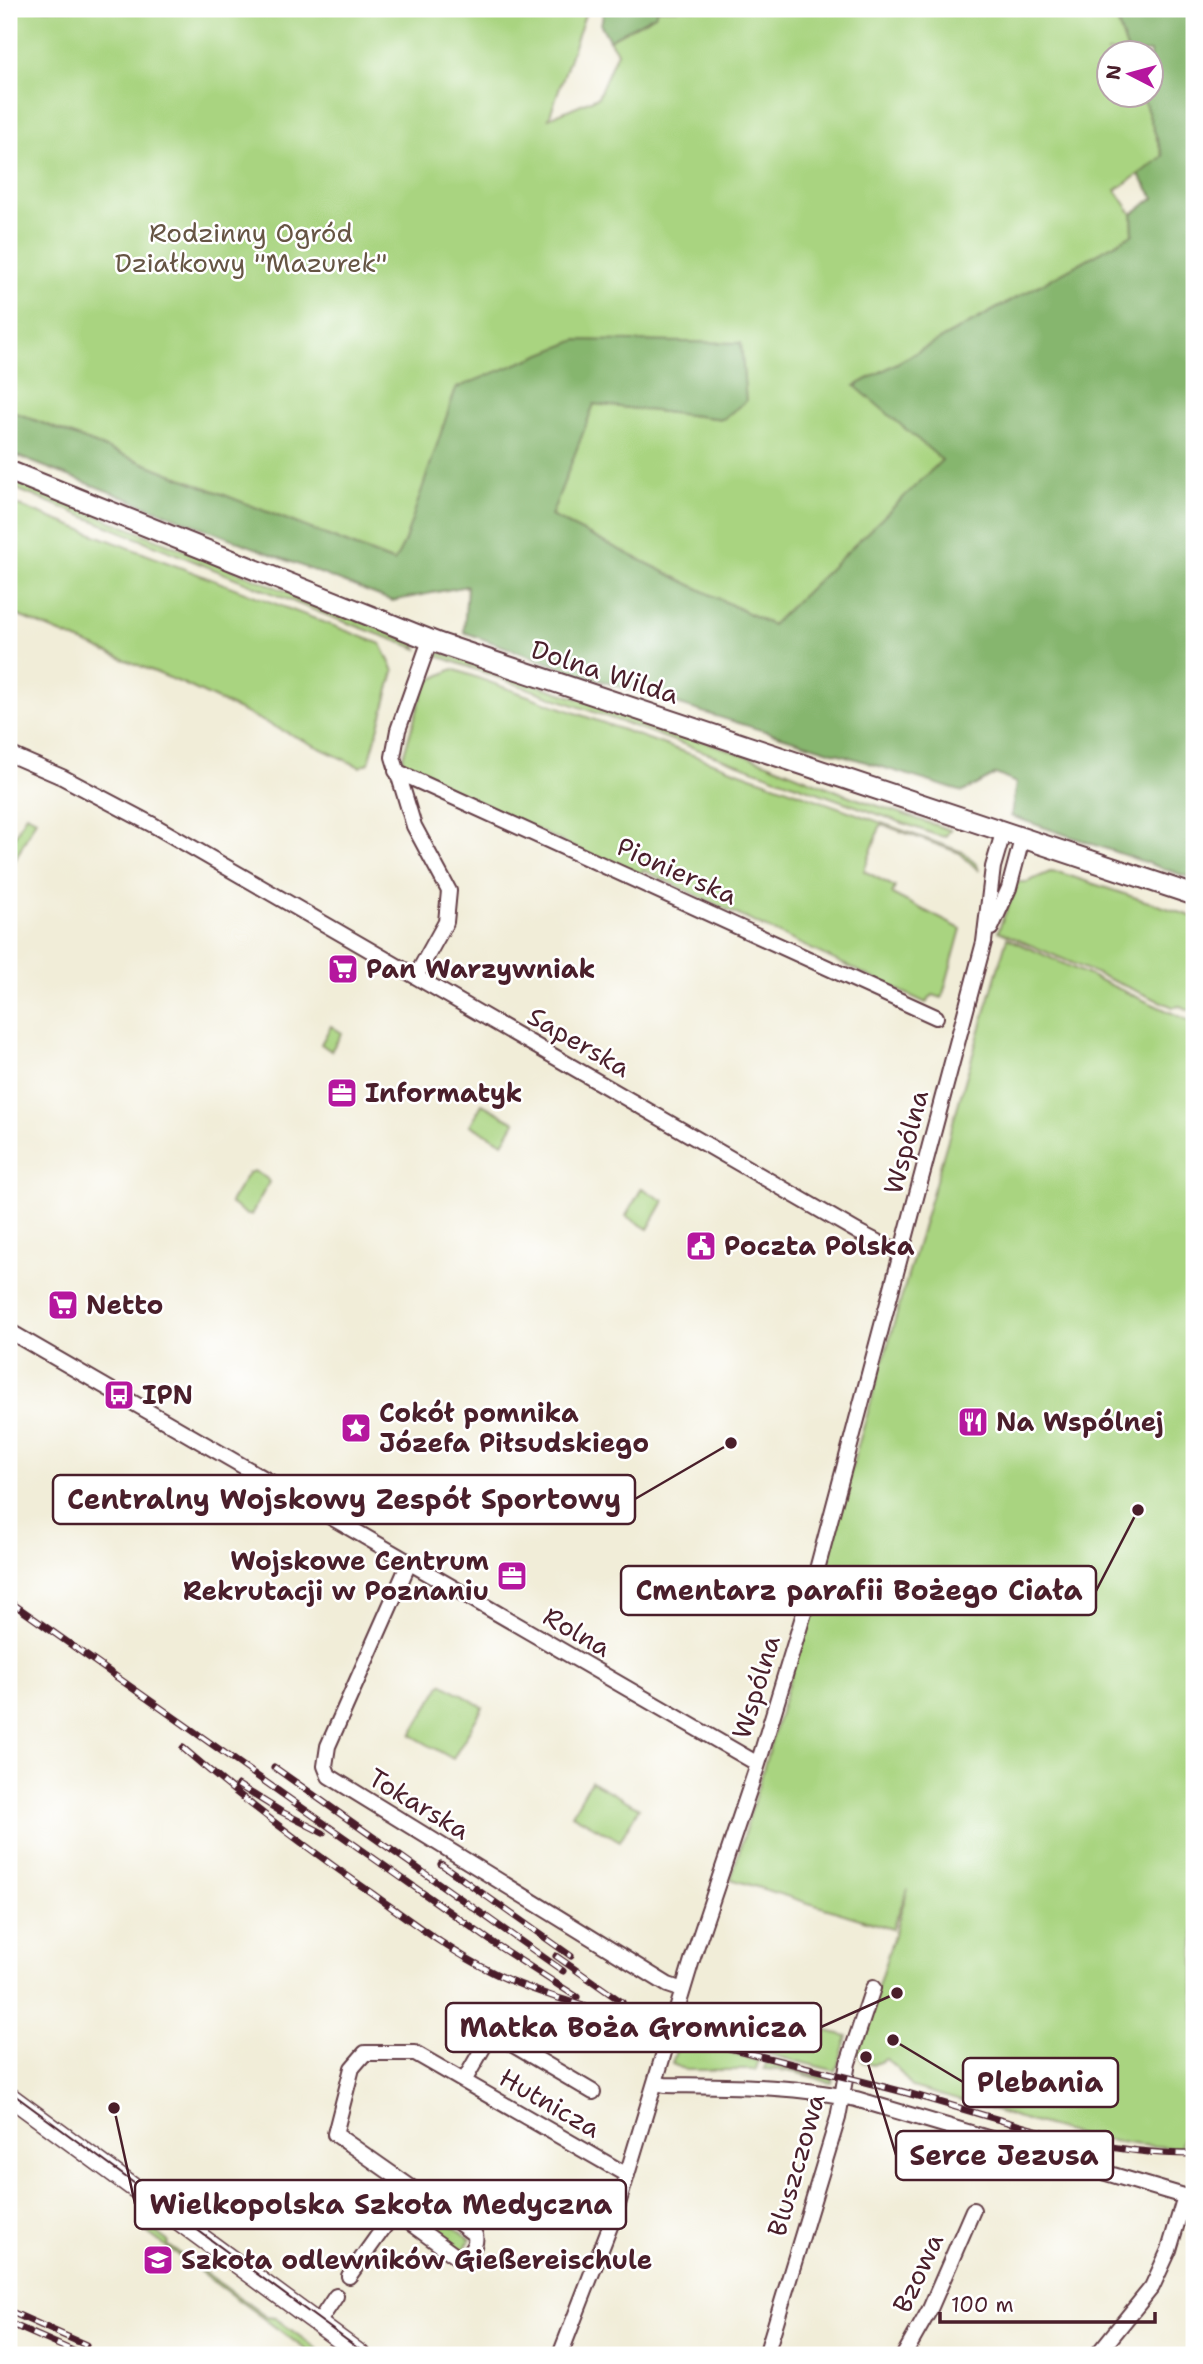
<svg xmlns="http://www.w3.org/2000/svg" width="1203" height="2364" font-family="'Shantell Sans',sans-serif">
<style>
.green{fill:#a9d480;stroke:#7a7a56;stroke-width:2}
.forest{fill:#86b66e;stroke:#686a4c;stroke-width:2}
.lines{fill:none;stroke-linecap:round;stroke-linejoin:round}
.minor-casing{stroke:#633e45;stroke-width:18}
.tertiary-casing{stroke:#633e45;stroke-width:21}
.secondary-casing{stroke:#633e45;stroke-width:23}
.minor{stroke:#fff;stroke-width:14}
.tertiary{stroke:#fff;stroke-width:18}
.secondary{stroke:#fff;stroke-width:19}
.tram{stroke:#4a1f2b;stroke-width:2}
.rail-casing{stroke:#4a1f2b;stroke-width:7}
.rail{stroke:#fff;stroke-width:4.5;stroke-dasharray:13;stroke-linecap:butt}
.labels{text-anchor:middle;stroke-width:5;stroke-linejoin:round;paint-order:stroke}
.park-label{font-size:26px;fill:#654;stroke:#fff}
.street-label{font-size:26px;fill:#4a1f2b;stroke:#fff}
.poi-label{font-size:26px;font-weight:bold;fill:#4a1f2b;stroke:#fff;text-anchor:start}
.leader{fill:none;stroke:#4a1f2b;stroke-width:2.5}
.callout-dot{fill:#4a1f2b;stroke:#fff;stroke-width:2.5}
.callout{fill:#fff;stroke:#4a1f2b;stroke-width:2.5}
.callout-label{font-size:28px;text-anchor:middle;font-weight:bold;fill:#4a1f2b}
</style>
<rect width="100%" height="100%" fill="#fff"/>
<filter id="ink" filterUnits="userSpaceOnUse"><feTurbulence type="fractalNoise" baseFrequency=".0143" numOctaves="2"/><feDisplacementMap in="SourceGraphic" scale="14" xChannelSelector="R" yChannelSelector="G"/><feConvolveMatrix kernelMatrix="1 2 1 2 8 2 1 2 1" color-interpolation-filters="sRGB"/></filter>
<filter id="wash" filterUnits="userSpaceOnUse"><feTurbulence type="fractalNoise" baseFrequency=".00686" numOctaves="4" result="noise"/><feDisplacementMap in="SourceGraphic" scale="28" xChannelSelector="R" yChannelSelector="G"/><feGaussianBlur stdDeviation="1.57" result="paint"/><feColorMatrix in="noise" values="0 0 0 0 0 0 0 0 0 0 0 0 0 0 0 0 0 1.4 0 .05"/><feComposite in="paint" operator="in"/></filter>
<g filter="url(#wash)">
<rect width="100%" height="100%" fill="#f1edd8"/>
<path class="green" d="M 9,9 L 587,9 L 549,118 L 598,97 L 617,52 L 609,40 L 655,15 L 658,9 L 1113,9 L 1128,52 L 1108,52 L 1108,94 L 1142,95 L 1163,157 L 1116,190 L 1132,214 L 1133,234 L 856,386 L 943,460 L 772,625 L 551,516 L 594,404 L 723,419 L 577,340 L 404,543 L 395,562 L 9,410 Z
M 9,480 L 415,643 L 418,649 L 321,613 L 9,486 Z
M 9,502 L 381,644 L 394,671 L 369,763 L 360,767 L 184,684 L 9,612 Z
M 437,651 L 765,762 L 852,797 L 950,830 L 945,837 L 936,835 L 432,654 Z
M 453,669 L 963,852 L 977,865 L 979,871 L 960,853 L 881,824 L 864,871 L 895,887 L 892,894 L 961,929 L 942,998 L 933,995 L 926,1003 L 643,870 L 638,878 L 405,767 L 402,760 L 426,682 Z
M 26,814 L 36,819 L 9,872 L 9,848 Z
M 1050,872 L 1061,873 L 1194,917 L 1194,1012 L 1180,1006 L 1173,1007 L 998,931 L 1018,882 L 1027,882 Z
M 1007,938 L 1194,1023 L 1194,2101 L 1180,2148 L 1140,2145 L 1085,2137 L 912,2087 L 897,2068 L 886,2059 L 873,2065 L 862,2062 L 858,2051 L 908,1889 L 892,1929 L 731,1879 Z
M 331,1026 L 342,1033 L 331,1051 L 321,1044 Z
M 482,1104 L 515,1122 L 503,1143 L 470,1125 Z
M 254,1171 L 266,1178 L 269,1182 L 251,1215 L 247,1215 L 230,1203 L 248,1173 Z
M 642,1188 L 664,1201 L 648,1229 L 626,1216 Z
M 442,1683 L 483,1707 L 453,1759 L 411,1735 Z
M 591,1781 L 639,1808 L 620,1841 L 572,1814 Z
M 779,2019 L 847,2036 L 836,2071 L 768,2054 Z
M 679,2040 L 758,2061 L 756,2070 L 686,2070 L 672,2064 Z
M 766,2063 L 833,2079 L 832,2083 C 823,2082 818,2078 810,2076 C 795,2072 780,2069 764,2069 Z
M 422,2204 L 471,2239 L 462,2252 L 413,2217 Z
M 144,2227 L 147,2230 L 150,2228 L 169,2242 L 168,2245 L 266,2317 L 275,2318 L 325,2355 L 313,2355 L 142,2229 Z"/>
<path class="forest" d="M 604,9 L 658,9 L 655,15 L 609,40 L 601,25 Z
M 1113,9 L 1194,9 L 1194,879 L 1011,816 L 1016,783 L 996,774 L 963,792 L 579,674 L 464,632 L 467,586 L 392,601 L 9,453 L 9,410 L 394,562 L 404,543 L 456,388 L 577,340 L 741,343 L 746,401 L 723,419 L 594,404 L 551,516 L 772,625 L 942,460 L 855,386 L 1133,234 L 1132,214 L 1154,198 L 1139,175 L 1163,156 L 1142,95 L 1150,94 L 1150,52 L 1128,52 Z"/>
</g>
<g filter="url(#ink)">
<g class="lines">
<g class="minor-casing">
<path id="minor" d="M 9,754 L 62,777 L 155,826 L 858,1232 L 885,1246 L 903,1251
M 396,771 L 936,1017
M 991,928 L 1009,888 L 1022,839
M 416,976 L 446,922 L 449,891 L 414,826 L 393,757 L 398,730 L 430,640
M 9,1331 L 758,1764
M 409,1563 L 328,1746 L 325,1766 L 329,1776 L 668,1985 L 683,1990
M 464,2081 L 488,2039 L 498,2036 L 593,2092
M 655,2083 L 665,2085 C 730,2086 792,2085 856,2099 L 1194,2199
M 395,2212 L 457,2257 L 467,2256 C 472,2249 477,2244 475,2235 L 412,2188
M 349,2276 L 412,2188 L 335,2134 L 352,2068 L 365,2053 L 415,2053 L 627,2175
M 318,2323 L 336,2296
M 560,2355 L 616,2211 L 692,1960 L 758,1764 L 815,1577 L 984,942 L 993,867 L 1003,833
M 766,2355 L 838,2118 L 848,2063 L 873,1988
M 904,2355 L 930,2309 L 973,2210
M 1097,2355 L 1152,2287 L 1169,2250 L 1185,2196"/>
</g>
<g class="tertiary-casing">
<path id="tertiary" d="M 9,2096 L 361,2355"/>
</g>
<g class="secondary-casing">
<path id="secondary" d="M 9,471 L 438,643 L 1194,895"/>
</g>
<use href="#minor" class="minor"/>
<use href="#tertiary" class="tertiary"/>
<use href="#secondary" class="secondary"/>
<path class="tram" d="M 9,2091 L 367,2355"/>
<g class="rail-casing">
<path id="rail" d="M 9,1601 L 498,1946 L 577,1997
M 183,1748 C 244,1801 307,1848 373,1894 C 412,1922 451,1952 494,1973 C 531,1991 571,2002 610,2014 C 704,2044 800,2065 896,2090 C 995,2116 1090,2155 1194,2154
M 274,1767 L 563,1971
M 238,1785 L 280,1811 L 323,1833
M 441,1864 L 571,1956
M 556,1956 L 622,2002
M 9,2311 L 86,2345
M 9,2323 L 82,2355"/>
</g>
<use href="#rail" class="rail"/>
</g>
</g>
<defs>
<g id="supermarket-square" transform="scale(1.575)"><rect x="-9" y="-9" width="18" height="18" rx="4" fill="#b5179e" stroke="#fff"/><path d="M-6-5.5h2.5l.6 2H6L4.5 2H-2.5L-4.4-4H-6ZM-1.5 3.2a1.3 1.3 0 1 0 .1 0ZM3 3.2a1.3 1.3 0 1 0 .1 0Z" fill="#fff"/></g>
<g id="office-square" transform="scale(1.575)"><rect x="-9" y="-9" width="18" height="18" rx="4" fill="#b5179e" stroke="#fff"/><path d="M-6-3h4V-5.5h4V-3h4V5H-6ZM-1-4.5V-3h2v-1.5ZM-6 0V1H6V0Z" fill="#fff"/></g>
<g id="civic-square" transform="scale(1.575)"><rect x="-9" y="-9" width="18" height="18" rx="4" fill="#b5179e" stroke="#fff"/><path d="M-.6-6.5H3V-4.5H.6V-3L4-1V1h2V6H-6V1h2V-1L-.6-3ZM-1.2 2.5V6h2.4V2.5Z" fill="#fff"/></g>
<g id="bus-square" transform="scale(1.575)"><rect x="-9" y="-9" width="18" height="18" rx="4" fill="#b5179e" stroke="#fff"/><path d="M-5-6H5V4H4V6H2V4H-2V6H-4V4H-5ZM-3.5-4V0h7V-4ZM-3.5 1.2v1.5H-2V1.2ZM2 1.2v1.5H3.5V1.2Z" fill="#fff"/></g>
<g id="restaurant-square" transform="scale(1.575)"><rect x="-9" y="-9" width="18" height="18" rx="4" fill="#b5179e" stroke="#fff"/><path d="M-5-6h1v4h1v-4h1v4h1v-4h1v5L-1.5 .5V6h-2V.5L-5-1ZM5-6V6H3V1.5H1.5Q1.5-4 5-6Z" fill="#fff"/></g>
<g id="sight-square" transform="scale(1.575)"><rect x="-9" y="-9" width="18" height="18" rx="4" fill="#b5179e" stroke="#fff"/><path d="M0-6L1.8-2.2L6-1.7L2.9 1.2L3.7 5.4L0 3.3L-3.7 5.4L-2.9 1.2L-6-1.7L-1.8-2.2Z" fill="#fff"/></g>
<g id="school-square" transform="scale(1.575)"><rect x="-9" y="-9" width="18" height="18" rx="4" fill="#b5179e" stroke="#fff"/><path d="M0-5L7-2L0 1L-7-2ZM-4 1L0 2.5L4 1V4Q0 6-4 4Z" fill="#fff"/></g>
</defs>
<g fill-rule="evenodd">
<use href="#supermarket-square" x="343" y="969"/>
<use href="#office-square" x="342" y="1093"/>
<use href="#civic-square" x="701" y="1246"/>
<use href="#supermarket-square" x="63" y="1305"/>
<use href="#bus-square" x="119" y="1395"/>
<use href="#restaurant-square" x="973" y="1422"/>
<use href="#sight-square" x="356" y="1428"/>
<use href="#office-square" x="512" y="1576"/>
<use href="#school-square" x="158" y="2260"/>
</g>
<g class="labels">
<g class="park-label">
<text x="251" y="242">Rodzinny Ogród<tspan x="251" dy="30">Działkowy "Mazurek"</tspan></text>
</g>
<g class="street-label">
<text transform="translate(605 672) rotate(18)" y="9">Dolna Wilda</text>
<text transform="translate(677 871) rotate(24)" y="9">Pionierska</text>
<text transform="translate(579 1042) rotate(30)" y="9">Saperska</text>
<text transform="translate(906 1142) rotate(-75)" y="9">Wspólna</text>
<text transform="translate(577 1632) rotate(30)" y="9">Rolna</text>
<text transform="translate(756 1687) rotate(-73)" y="9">Wspólna</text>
<text transform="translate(419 1804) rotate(31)" y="9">Tokarska</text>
<text transform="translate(550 2103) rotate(30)" y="9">Hutnicza</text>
<text transform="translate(796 2165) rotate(-74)" y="9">Bluszczowa</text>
<text transform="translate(918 2273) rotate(-65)" y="9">Bzowa</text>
</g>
<g class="poi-label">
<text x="366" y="978">Pan Warzywniak</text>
<text x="365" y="1102">Informatyk</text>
<text x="724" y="1255">Poczta Polska</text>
<text x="86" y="1314">Netto</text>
<text x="142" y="1404">IPN</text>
<text x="379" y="1422">Cokół pomnika<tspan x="379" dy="30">Józefa Piłsudskiego</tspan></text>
<text x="996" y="1431">Na Wspólnej</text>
<text x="489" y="1570" text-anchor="end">Wojskowe Centrum<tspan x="489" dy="30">Rekrutacji w Poznaniu</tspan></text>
<text x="181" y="2269">Szkoła odlewników Gießereischule</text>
</g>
</g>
<path class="leader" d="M731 1443L635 1499M1138 1510L1096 1591M897 1993L821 2027M893 2040L963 2082M866 2057L896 2155M114 2108L135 2204"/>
<g class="callout-dot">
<circle cx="731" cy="1443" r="7"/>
<circle cx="1138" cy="1510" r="7"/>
<circle cx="897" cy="1993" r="7"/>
<circle cx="893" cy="2040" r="7"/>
<circle cx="866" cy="2057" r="7"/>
<circle cx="114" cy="2108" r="7"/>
</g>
<g class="callout">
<rect x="53" y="1475" width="582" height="49" rx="7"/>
<rect x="621" y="1566" width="475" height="49" rx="7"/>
<rect x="446" y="2003" width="375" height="49" rx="7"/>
<rect x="963" y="2058" width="155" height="49" rx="7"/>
<rect x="896" y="2131" width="217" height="49" rx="7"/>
<rect x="135" y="2180" width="491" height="49" rx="7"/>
</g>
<g class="callout-label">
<text x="344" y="1509">Centralny Wojskowy Zespół Sportowy</text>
<text x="859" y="1600">Cmentarz parafii Bożego Ciała</text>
<text x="633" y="2037">Matka Boża Gromnicza</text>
<text x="1040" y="2092">Plebania</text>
<text x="1004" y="2165">Serce Jezusa</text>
<text x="381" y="2214">Wielkopolska Szkoła Medyczna</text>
</g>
<rect width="1203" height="2364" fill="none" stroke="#fff" stroke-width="35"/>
<g transform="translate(1130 74) rotate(276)"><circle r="33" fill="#ffffff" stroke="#b7a5aa" stroke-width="2"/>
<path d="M0-5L12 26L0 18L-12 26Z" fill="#b5179e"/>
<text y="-10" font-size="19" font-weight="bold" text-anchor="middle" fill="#4a1f2b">N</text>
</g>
<path d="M940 2312v10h215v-10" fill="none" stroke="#4a1f2b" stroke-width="3.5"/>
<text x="951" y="2312" font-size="21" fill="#4a1f2b" stroke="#ffffff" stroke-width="5" paint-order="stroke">100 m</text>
</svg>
